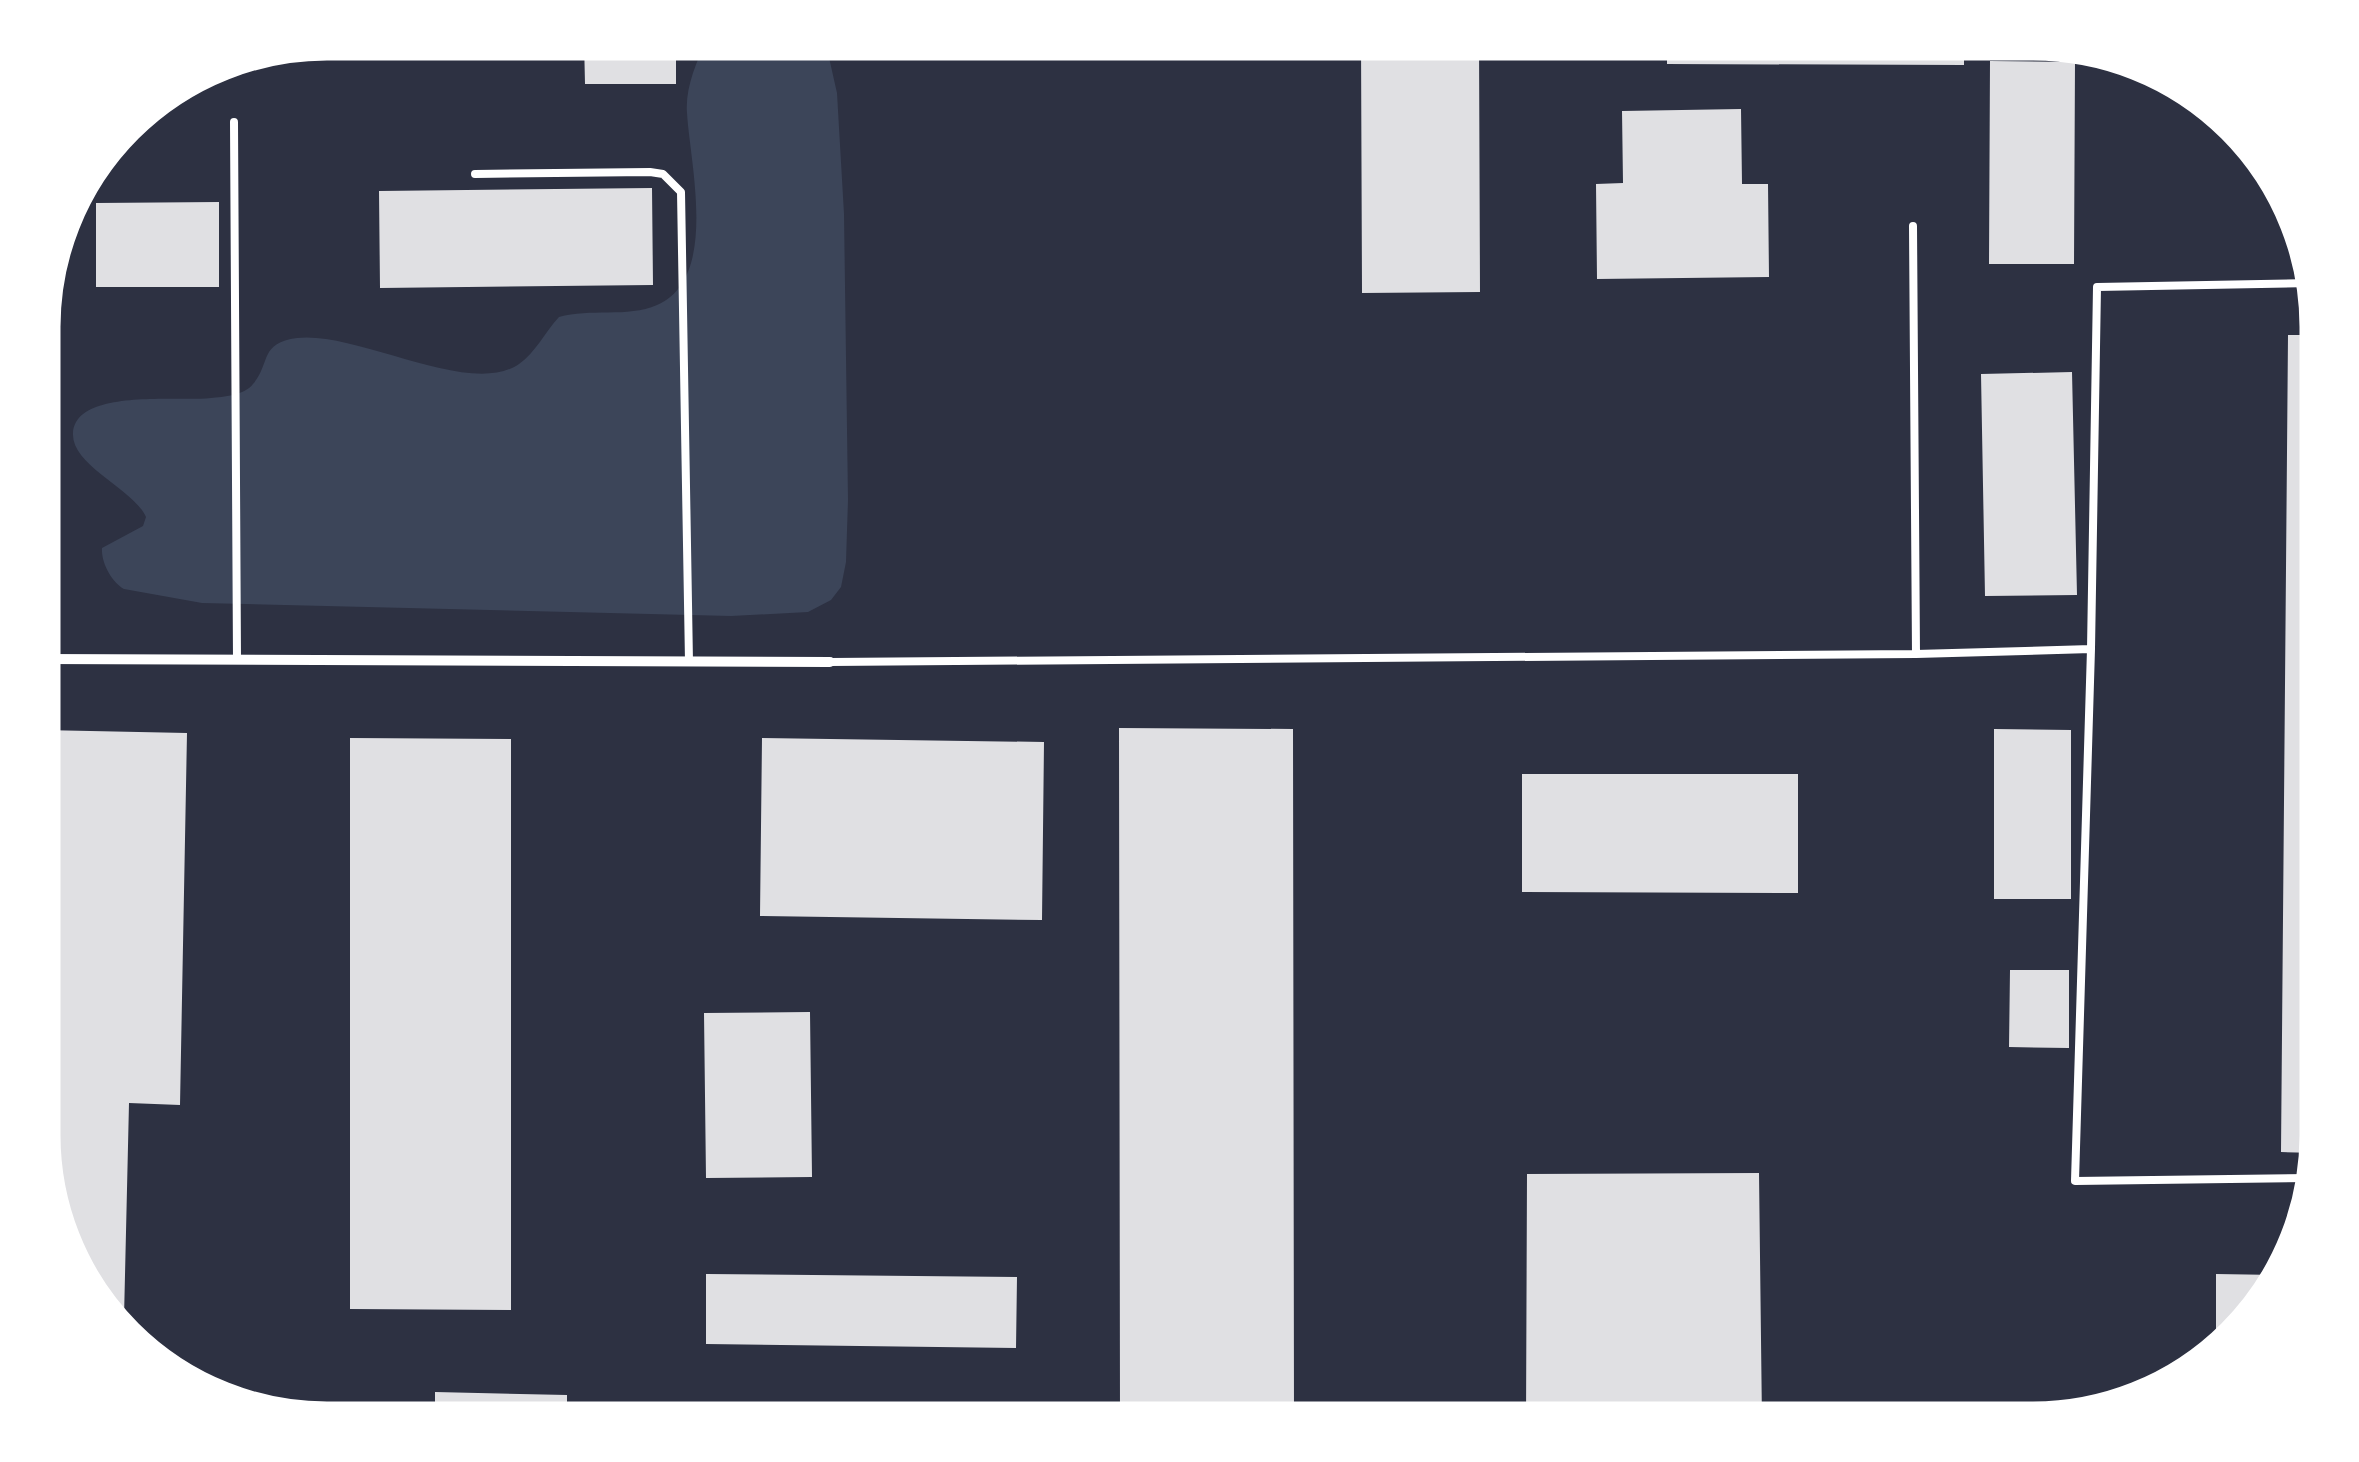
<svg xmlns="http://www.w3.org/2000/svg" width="2359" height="1462" font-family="Spectral,serif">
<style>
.green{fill:#3c4559}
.building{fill:#e0e0e3}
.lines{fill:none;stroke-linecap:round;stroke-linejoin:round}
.service{stroke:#fff;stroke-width:8}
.minor{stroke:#fff;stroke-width:10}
.rim{fill:none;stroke:#fff;stroke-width:5}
</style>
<rect width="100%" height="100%" fill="#2d3142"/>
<path class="green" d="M 707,40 L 821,42 L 828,53 L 837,93 L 844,214 L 848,500 L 846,562 L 841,587 L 831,600 L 808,612 L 731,616 L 202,603 L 124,589 C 112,582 101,563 102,548 L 143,526 L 146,517 C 134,489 71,466 73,433 C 76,388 179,402 211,398 C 223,397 245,395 253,384 C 271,363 259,343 297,338 C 358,331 470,398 519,364 C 536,352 545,332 559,317 C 590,308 627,318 657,305 C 719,279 690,164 687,113 C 685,89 696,62 707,40 Z"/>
<path class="building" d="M 584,40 L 676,40 L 676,84 L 585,84 Z
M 1361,40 L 1479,40 L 1480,292 L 1362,293 Z
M 1667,40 L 1964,40 L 1964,65 L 1667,64 Z
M 1990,61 L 2075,62 L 2074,264 L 1989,264 Z
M 1741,109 L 1742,184 L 1768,184 L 1769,277 L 1597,279 L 1596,184 L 1623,183 L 1622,111 Z
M 652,188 L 653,285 L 380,288 L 379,191 Z
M 219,202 L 219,287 L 96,287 L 96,203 Z
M 2288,335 L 2318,335 L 2318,1153 L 2281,1152 Z
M 2072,372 L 2077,595 L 1985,596 L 1981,374 Z
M 1119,728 L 1293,729 L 1294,1422 L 1120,1422 Z
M 1994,729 L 2071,730 L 2071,899 L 1994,899 Z
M 42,730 L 187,733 L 180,1105 L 129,1103 L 124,1318 L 115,1318 L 79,1279 L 42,1172 Z
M 350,738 L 511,739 L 511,1310 L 350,1309 Z
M 762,738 L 1044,742 L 1042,920 L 760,916 Z
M 1522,774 L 1798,774 L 1798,893 L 1522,892 Z
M 2010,970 L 2069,970 L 2069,1048 L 2009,1047 Z
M 810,1012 L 812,1177 L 706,1178 L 704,1013 Z
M 1759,1173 L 1762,1422 L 1526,1422 L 1527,1174 Z
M 706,1274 L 1017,1277 L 1016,1348 L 706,1344 Z
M 2216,1274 L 2278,1275 L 2271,1294 L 2216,1346 Z
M 435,1392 L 567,1395 L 567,1422 L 435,1422 Z"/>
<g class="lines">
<path class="service" d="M 234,122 L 237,660
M 475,174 L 650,172 L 663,174 L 681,192 L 689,662
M 2091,649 L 2075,1181 L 2310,1178
M 1916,654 L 2091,649 L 2097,287 L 2311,283
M 830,662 L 1916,654 L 1913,226"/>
<path class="minor" d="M 42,659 L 830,662"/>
</g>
<path d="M0 0H2359V1462H0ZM327 58H2033A269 269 0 0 1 2302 327V1135A269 269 0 0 1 2033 1404H327A269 269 0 0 1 58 1135V327A269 269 0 0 1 327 58Z" fill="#fff" fill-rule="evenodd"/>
<path class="rim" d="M327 58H2033A269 269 0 0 1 2302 327V1135A269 269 0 0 1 2033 1404H327A269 269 0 0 1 58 1135V327A269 269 0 0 1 327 58Z"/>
</svg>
